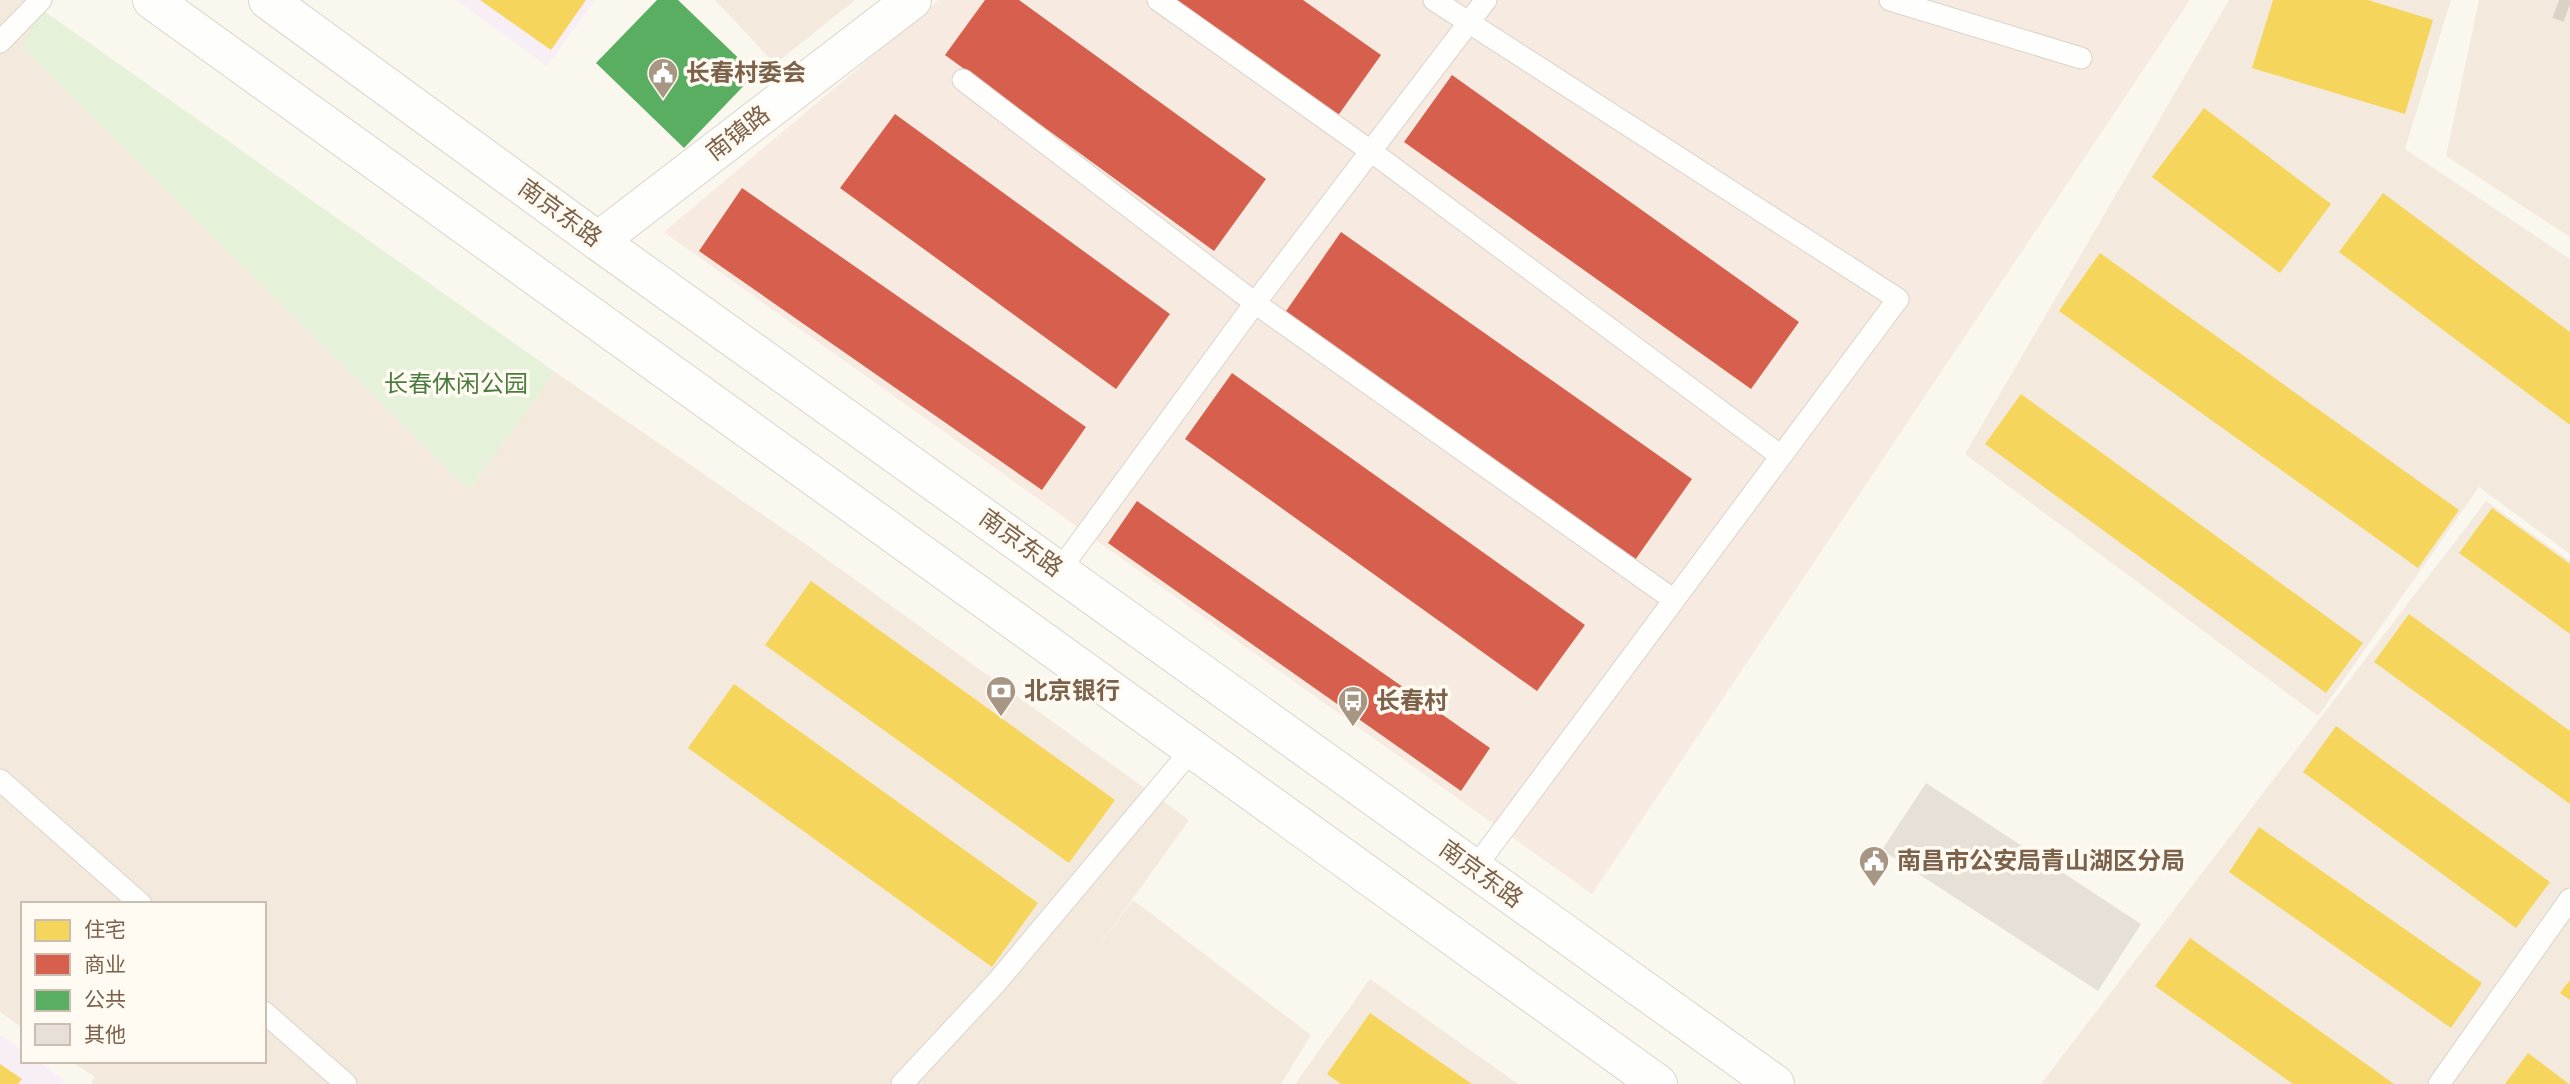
<svg xmlns="http://www.w3.org/2000/svg" width="2570" height="1084" font-family="Quicksand,'Noto Sans SC',sans-serif">
<style>
.residential{fill:#f3eadd}
.commercial{fill:#f7eae0}
.education{fill:#f7eef6}
.green{fill:#e5f2d9}
.homes{fill:#f6d55c}
.shops{fill:#d6604d}
.public{fill:#5aae61}
.building{fill:#e7e0d6}
.lines{fill:none;stroke-linecap:round;stroke-linejoin:round}
.street-tunnel{stroke:#dad2c6;stroke-width:38;stroke-dasharray:38 19;stroke-linecap:butt}
.lane-casing{stroke:#dad4cd;stroke-width:23}
.street-casing{stroke:#dad4cd;stroke-width:40}
.secondary-casing{stroke:#dad4cc;stroke-width:40}
.lane{stroke:#fefefd;stroke-width:21}
.street{stroke:#fefefd;stroke-width:38}
.secondary{stroke:#fefefd;stroke-width:38}
.labels{text-anchor:middle;stroke-width:7;stroke-linejoin:round;paint-order:stroke}
.poi-label{font-size:24px;font-weight:bold;fill:#7c614b;stroke:#fffbf3;text-anchor:start}
.street-label{font-size:24px;fill:#7c614b;stroke:#fffbf3}
.park-label{font-size:24px;fill:#4c7b3f;stroke:#fffbf3}
</style>
<rect width="100%" height="100%" fill="#faf7ef"/>
<path class="residential" d="M 0,0 L 28,0 L 469,490 L 555,372 L 804,543 L 1189,820 L 1094,953 L 1133,900 L 1311,1035 L 1281,1084 L 91,1084 L 95,1077 L 71,1061 L 264,1061 L 264,904 L 23,904 L 23,1028 L 0,1012 Z
M 715,0 L 855,0 L 775,64 Z
M 2229,0 L 2451,0 L 2405,149 L 2570,259 L 2570,554 L 2479,487 L 2318,716 L 1965,454 Z
M 2479,0 L 2570,0 L 2570,237 L 2446,156 Z
M 2486,501 L 2570,561 L 2570,1084 L 2041,1084 Z
M 1370,979 L 1518,1084 L 1295,1084 Z"/>
<path class="commercial" d="M 939,0 L 2190,0 L 1592,894 L 664,232 Z"/>
<path class="education" d="M 456,0 L 595,0 L 547,66 Z
M 0,1035 L 23,1051 L 23,1061 L 38,1061 L 64,1080 L 61,1084 L 0,1084 Z"/>
<path class="green" d="M 41,9 L 555,372 L 469,490 L 22,47 Z"/>
<path class="homes" d="M 480,0 L 586,0 L 551,50 Z
M 2273,0 L 2368,0 L 2433,20 L 2405,114 L 2252,68 Z
M 2204,108 L 2331,204 L 2280,273 L 2152,177 Z
M 2383,193 L 2570,332 L 2570,425 L 2339,252 Z
M 2100,253 L 2459,510 L 2418,568 L 2059,311 Z
M 2021,394 L 2363,643 L 2326,693 L 1985,444 Z
M 2492,508 L 2570,564 L 2570,634 L 2459,553 Z
M 811,581 L 1115,800 L 1069,863 L 765,645 Z
M 2409,614 L 2570,731 L 2570,804 L 2374,662 Z
M 734,684 L 1038,903 L 992,967 L 688,748 Z
M 2336,726 L 2550,882 L 2516,928 L 2303,772 Z
M 2259,827 L 2482,983 L 2451,1028 L 2229,872 Z
M 2190,938 L 2394,1084 L 2293,1084 L 2155,986 Z
M 2570,980 L 2570,1000 L 2560,993 Z
M 1370,1013 L 1472,1084 L 1341,1084 L 1327,1074 Z
M 2528,1053 L 2569,1084 L 2505,1084 Z
M 0,1064 L 22,1079 L 18,1084 L 0,1084 Z"/>
<path class="shops" d="M 985,0 L 1019,0 L 1266,179 L 1214,251 L 945,55 Z
M 1171,0 L 1303,0 L 1381,55 L 1337,117 Z
M 1452,75 L 1799,322 L 1751,389 L 1404,142 Z
M 895,114 L 1170,314 L 1116,389 L 840,188 Z
M 742,188 L 1086,427 L 1042,490 L 699,251 Z
M 1341,232 L 1692,479 L 1635,560 L 1284,314 Z
M 1232,373 L 1585,625 L 1537,691 L 1185,439 Z
M 1137,501 L 1490,748 L 1461,791 L 1108,543 Z"/>
<path class="public" d="M 657,0 L 678,0 L 755,74 L 684,148 L 596,63 Z"/>
<path class="building" d="M 1926,783 L 2141,924 L 2098,991 L 1882,850 Z"/>
<g class="lines">
<path class="street-tunnel" d="M 2559,0 L 2570,4"/>
<g class="lane-casing">
<path id="lane" d="M 1158,0 L 1372,152 L 1781,456
M 1434,0 L 1898,299 L 1474,869
M 1890,0 L 2081,58
M 0,42 L 41,0
M 963,80 L 1255,303 L 1674,600
M 1059,571 L 1255,303 L 1486,0
M 0,780 L 141,904
M 264,1012 L 346,1084
M 902,1084 L 996,983 L 1193,748
M 2439,1084 L 2570,899"/>
</g>
<g class="street-casing">
<path id="street" d="M 598,241 L 912,0"/>
</g>
<g class="secondary-casing">
<path id="secondary" d="M 152,0 L 1658,1084
M 268,0 L 598,241 L 1775,1084"/>
</g>
<use href="#lane" class="lane"/>
<use href="#street" class="street"/>
<use href="#secondary" class="secondary"/>
</g>
<defs>
<g id="civic-pin" transform="scale(1.575)"><path d="M0 17L-7.5 6A9.5 9.5 0 1 1 7.5 6Z" fill="#a89684" stroke="#fffbf3"/><path d="M-.6-6.5H3V-4.5H.6V-3L4-1V1h2V6H-6V1h2V-1L-.6-3ZM-1.2 2.5V6h2.4V2.5Z" fill="#fff"/></g>
<g id="bank-pin" transform="scale(1.575)"><path d="M0 17L-7.5 6A9.5 9.5 0 1 1 7.5 6Z" fill="#a89684" stroke="#fffbf3"/><path d="M-6-4H6V4H-6ZM0-2.3a2.3 2.3 0 1 0 0 4.6a2.3 2.3 0 1 0 0-4.6Z" fill="#fff"/></g>
<g id="bus-pin" transform="scale(1.575)"><path d="M0 17L-7.5 6A9.5 9.5 0 1 1 7.5 6Z" fill="#a89684" stroke="#fffbf3"/><path d="M-5-6H5V4H4V6H2V4H-2V6H-4V4H-5ZM-3.5-4V0h7V-4ZM-3.5 1.2v1.5H-2V1.2ZM2 1.2v1.5H3.5V1.2Z" fill="#fff"/></g>
</defs>
<g fill-rule="evenodd">
<use href="#civic-pin" x="663" y="73"/>
<use href="#bank-pin" x="1001" y="691"/>
<use href="#bus-pin" x="1353" y="701"/>
<use href="#civic-pin" x="1874" y="861"/>
</g>
<g class="labels">
<g class="poi-label">
<text x="686" y="81">长春村委会</text>
<text x="1024" y="699">北京银行</text>
<text x="1376" y="709">长春村</text>
<text x="1897" y="869">南昌市公安局青山湖区分局</text>
</g>
<g class="street-label">
<text transform="translate(738 133) rotate(-38)" y="8">南镇路</text>
<text transform="translate(560 213) rotate(36)" y="8">南京东路</text>
<text transform="translate(1021 543) rotate(36)" y="8">南京东路</text>
<text transform="translate(1481 874) rotate(36)" y="8">南京东路</text>
</g>
<g class="park-label">
<text x="456" y="392">长春休闲公园</text>
</g>
</g>
<rect x="21" y="902" width="245" height="161" fill="#fffbf3" stroke="#cbbdb0" stroke-width="2"/>
<rect x="35" y="920" width="35" height="21" fill="#f6d55c" stroke="#cbbdb0" stroke-width="2"/>
<text x="84" y="937" font-size="21" fill="#7c614b">住宅</text>
<rect x="35" y="954" width="35" height="21" fill="#d6604d" stroke="#cbbdb0" stroke-width="2"/>
<text x="84" y="972" font-size="21" fill="#7c614b">商业</text>
<rect x="35" y="990" width="35" height="21" fill="#5aae61" stroke="#cbbdb0" stroke-width="2"/>
<text x="84" y="1007" font-size="21" fill="#7c614b">公共</text>
<rect x="35" y="1024" width="35" height="21" fill="#e7e0d6" stroke="#cbbdb0" stroke-width="2"/>
<text x="84" y="1042" font-size="21" fill="#7c614b">其他</text>
</svg>
